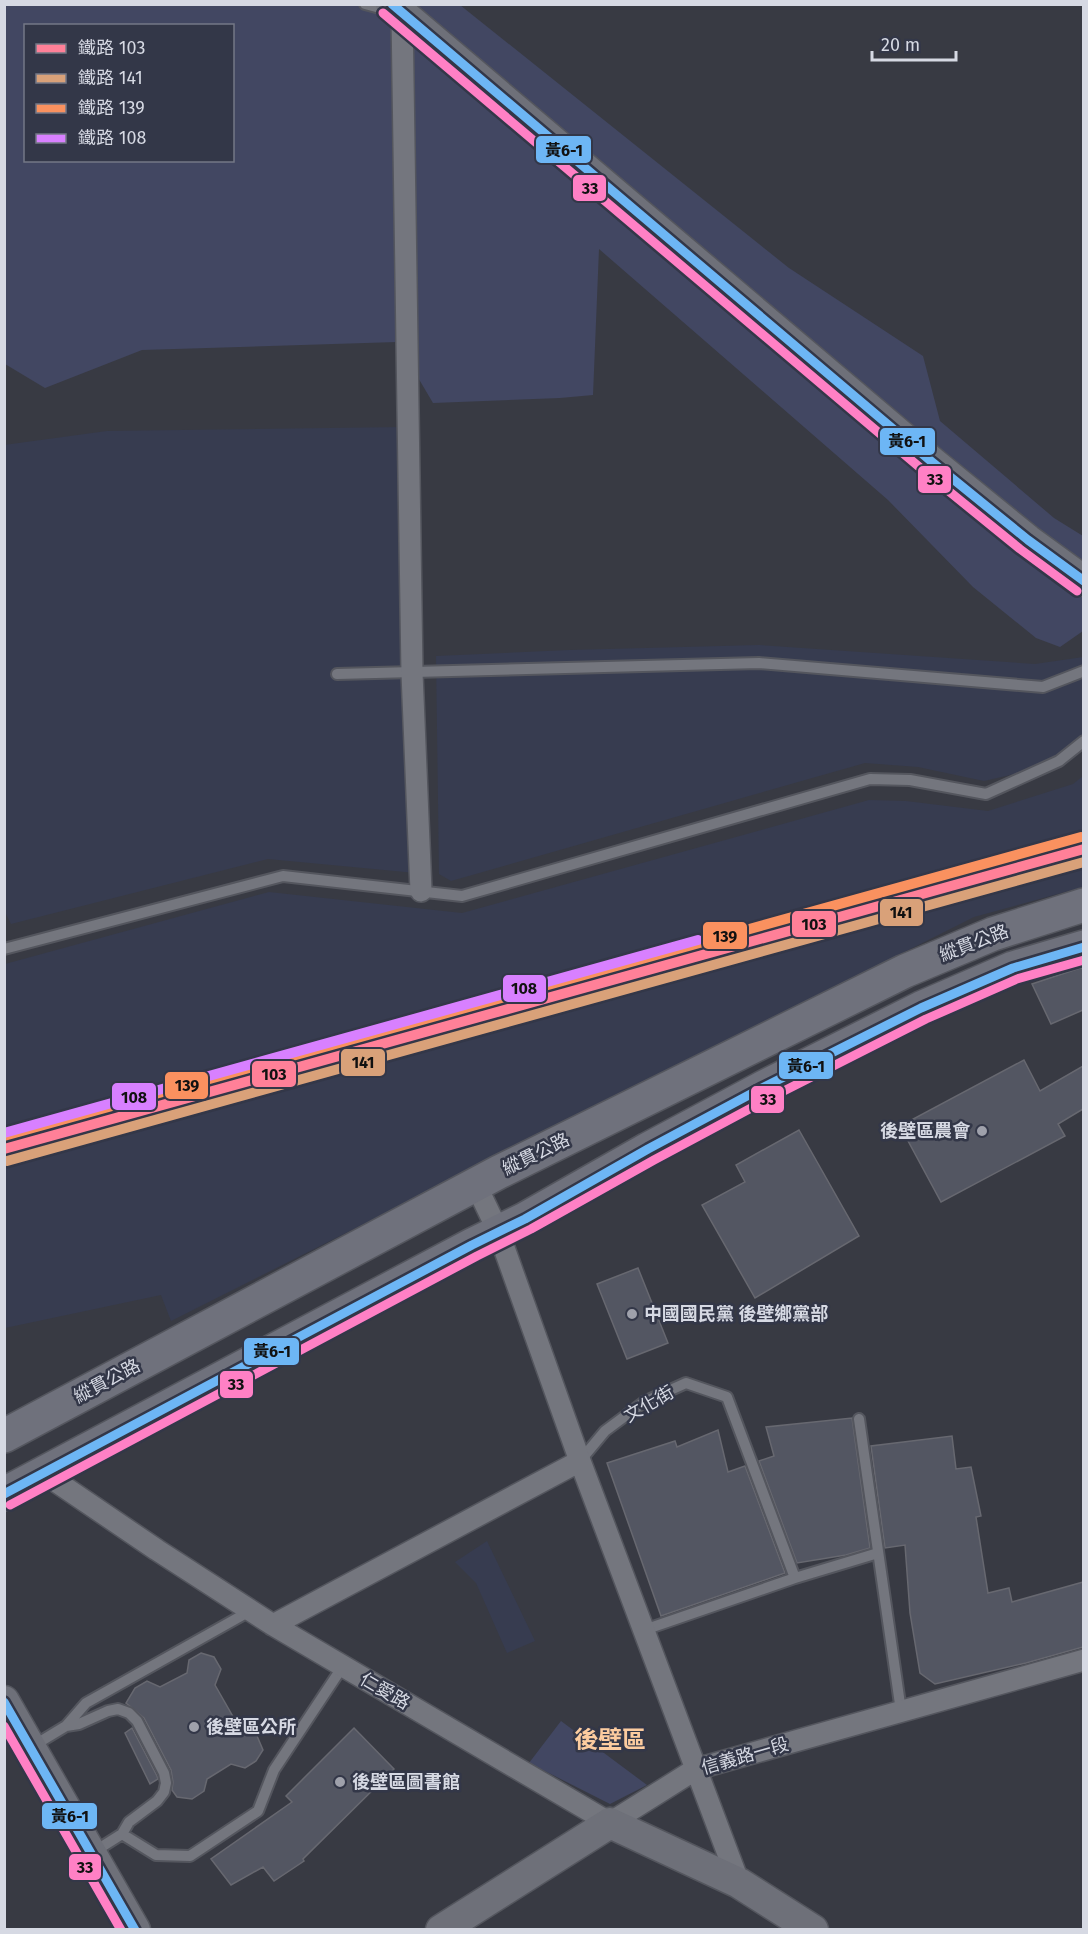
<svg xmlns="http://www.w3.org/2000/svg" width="1088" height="1934" font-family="'Fira Sans','Noto Sans TC',sans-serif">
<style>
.built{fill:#373c50}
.green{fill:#424762;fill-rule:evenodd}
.building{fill:#535662;stroke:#676870;stroke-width:1.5}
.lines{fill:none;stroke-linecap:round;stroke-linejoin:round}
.lane-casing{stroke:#54565e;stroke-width:14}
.street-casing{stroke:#54565e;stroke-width:24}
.secondary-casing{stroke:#54565e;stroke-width:33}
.primary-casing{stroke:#54565e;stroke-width:36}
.lane{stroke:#74767e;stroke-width:10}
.street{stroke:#74767e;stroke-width:21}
.secondary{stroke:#6e7079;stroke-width:30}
.primary{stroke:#6f717c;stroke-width:33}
.rail-casing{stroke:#6f7078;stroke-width:7}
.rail{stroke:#333748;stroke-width:4.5;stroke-dasharray:14;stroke-linecap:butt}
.bus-1-casing{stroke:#333748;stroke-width:14}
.bus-2-casing{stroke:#333748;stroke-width:14}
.bus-1{stroke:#6db6f5;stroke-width:9}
.bus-2{stroke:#ff80c5;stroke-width:9}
.rail-1-casing{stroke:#333748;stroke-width:15}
.rail-2-casing{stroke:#333748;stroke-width:15}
.rail-3-casing{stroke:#333748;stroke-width:15}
.rail-4-casing{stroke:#333748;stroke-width:15}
.rail-1{stroke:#ff8098;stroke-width:10}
.rail-2{stroke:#d9a179;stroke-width:10}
.rail-3{stroke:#fa915f;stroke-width:10}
.rail-4{stroke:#d880ff;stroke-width:10}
.poi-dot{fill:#9fa1ab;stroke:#333748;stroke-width:2}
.labels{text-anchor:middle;stroke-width:5;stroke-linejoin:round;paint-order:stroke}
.street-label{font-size:18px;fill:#d6d9e3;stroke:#333748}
.poi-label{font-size:18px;font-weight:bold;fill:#d6d9e3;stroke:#333748;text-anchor:start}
.district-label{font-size:24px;font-weight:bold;fill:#fccc9f;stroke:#333748}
.line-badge{stroke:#333748;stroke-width:2}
.pale-badge-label{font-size:16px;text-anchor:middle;font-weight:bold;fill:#111}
</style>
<rect width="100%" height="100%" fill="#383a43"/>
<path class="built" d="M 404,427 L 416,873 L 268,859 L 11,924 L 4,910 L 4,445 L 107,431 Z
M 759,645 L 1035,664 L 1083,657 L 1083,742 L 1058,764 L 984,781 L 918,767 L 865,763 L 451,881 L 439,874 L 436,656 L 569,650 Z
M 1083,776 L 1083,887 L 974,917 L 171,1321 L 161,1295 L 5,1328 L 5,964 L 269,892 L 462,913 L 869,800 L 906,801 L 988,811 L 1073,784 Z
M 487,1541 L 535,1641 L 507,1653 L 476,1583 L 455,1562 Z"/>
<path class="green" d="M 5,5 L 460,5 L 789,268 L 923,356 L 940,421 L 1054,518 L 1083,536 L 1083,631 L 1060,647 L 1036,638 L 973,587 L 888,500 L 599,249 L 593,395 L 560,398 L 433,403 L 397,342 L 142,350 L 45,388 L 5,364 ZM 26,26 L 232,26 L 232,160 L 26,160 Z
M 561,1721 L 647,1785 L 610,1804 L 529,1763 Z"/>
<path class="building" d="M 1083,967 L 1083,1010 L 1051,1024 L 1032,984 Z
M 1024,1060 L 1040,1091 L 1083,1066 L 1083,1109 L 1058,1124 L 1065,1136 L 941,1202 L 900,1126 Z
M 799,1130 L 859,1236 L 755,1298 L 702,1205 L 745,1182 L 736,1165 Z
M 638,1268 L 668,1343 L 627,1359 L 597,1284 Z
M 852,1418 L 870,1548 L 846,1555 L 797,1563 L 759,1461 L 774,1456 L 766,1427 Z
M 718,1430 L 728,1472 L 745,1466 L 785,1573 L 661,1616 L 607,1463 L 675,1441 L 677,1447 Z
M 952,1436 L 956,1469 L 971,1467 L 981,1516 L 976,1517 L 988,1593 L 1009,1588 L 1012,1602 L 1083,1582 L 1083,1647 L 1026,1663 L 935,1684 L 920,1673 L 910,1613 L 905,1545 L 885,1548 L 871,1446 Z
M 201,1653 L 214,1657 L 221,1669 L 215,1685 L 243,1734 L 257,1736 L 263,1750 L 256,1761 L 245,1768 L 231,1764 L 207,1779 L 204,1791 L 192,1799 L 177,1797 L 172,1790 L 173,1782 L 171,1770 L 144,1718 L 126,1703 L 135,1688 L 147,1681 L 160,1687 L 187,1673 L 189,1660 Z
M 132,1728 L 157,1776 L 158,1779 L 150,1784 L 125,1733 Z
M 354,1728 L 394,1769 L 303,1859 L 304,1861 L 274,1881 L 263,1867 L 231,1885 L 211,1859 L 292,1802 L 286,1796 Z"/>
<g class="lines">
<g class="lane-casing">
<path id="lane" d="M 365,4 L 391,11
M 337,674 L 759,663 L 1043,687 L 1084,671
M 4,949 L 283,876 L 462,896 L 870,779 L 910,780 L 986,794 L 1059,761 L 1084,741
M 859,1419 L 901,1711
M 580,1461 L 605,1431 L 644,1402 L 686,1383 L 727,1397 L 795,1578 L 644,1630
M 795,1578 L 878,1553
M 66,1726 L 79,1724 L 108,1711 L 118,1709 L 129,1713 L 137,1721 L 164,1773 L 166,1783 L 164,1792 L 157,1801 L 129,1822 L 122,1834
M 33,1746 L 66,1726 L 86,1703 L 250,1611
M 92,1853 L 122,1834 L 156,1855 L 190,1856 L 258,1811 L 274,1770 L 343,1666"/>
</g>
<g class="street-casing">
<path id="street" d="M 402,14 L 412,673 L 421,891
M 476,1185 L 498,1231 L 580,1461 L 739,1883
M 45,1474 L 157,1550 L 273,1625 L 610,1823 L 696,1769 L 1084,1660
M 273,1625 L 580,1461"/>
</g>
<g class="secondary-casing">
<path id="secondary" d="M 391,4 L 932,462 L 1028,540 L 1084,581
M 4,1701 L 135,1930
M 441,1930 L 610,1823 L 739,1883 L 813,1930"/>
</g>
<g class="primary-casing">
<path id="primary" d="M 4,1436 L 499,1172 L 905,971 L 993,934 L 1084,905
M 4,1494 L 472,1245 L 525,1219 L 648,1149 L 762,1088 L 921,1008 L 1013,968 L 1084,947"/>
</g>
<use href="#lane" class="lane"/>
<use href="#street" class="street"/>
<use href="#secondary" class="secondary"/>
<use href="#primary" class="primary"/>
<g class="rail-casing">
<path id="rail" d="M 698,940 L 1084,835"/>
</g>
<use href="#rail" class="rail"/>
<g class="bus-1-casing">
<path id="bus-1" d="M 392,4 L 932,462 L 1028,540 L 1084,581
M 4,1494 L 472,1245 L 525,1219 L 648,1149 L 762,1088 L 921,1008 L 1013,968 L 1084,947
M 4,1702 L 135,1930"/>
</g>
<g class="bus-2-casing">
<path id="bus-2" d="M 383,13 L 924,471 L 1020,549 L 1077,591
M 10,1505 L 477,1256 L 531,1229 L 654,1160 L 768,1099 L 926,1019 L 1017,979 L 1084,960
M 4,1726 L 121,1930"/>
</g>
<use href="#bus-1" class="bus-1"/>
<use href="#bus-2" class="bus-2"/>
<g class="rail-1-casing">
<path id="rail-1" d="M 4,1149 L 1084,849"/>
</g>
<g class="rail-2-casing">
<path id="rail-2" d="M 7,1161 L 1084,862"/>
</g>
<g class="rail-3-casing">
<path id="rail-3" d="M 4,1136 L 1081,837"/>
</g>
<g class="rail-4-casing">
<path id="rail-4" d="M 4,1133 L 698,940"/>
</g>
<use href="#rail-1" class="rail-1"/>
<use href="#rail-2" class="rail-2"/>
<use href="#rail-3" class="rail-3"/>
<use href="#rail-4" class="rail-4"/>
</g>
<g class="poi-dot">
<circle cx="982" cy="1131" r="6"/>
<circle cx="632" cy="1314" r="6"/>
<circle cx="194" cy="1727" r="6"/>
<circle cx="340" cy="1782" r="6"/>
</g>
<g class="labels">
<g class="street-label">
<text transform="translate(974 943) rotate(-21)" y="6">縱貫公路</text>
<text transform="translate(536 1154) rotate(-26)" y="6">縱貫公路</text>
<text transform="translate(107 1381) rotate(-28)" y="6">縱貫公路</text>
<text transform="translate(649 1404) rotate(-30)" y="6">文化街</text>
<text transform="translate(385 1691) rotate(30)" y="6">仁愛路</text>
<text transform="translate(745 1756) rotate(-16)" y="6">信義路一段</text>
</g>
<g class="poi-label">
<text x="970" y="1137" text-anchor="end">後壁區農會</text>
<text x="644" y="1320">中國國民黨 後壁鄉黨部</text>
<text x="206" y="1733">後壁區公所</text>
<text x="352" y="1788">後壁區圖書館</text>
</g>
<g class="district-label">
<text x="610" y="1748">後壁區</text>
</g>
</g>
<g class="line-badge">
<rect x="535" y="135" width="57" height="29" rx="6" fill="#6db6f5"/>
<rect x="572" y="174" width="35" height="28" rx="6" fill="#ff80c5"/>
<rect x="879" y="427" width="57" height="29" rx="6" fill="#6db6f5"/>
<rect x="917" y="465" width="35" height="29" rx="6" fill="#ff80c5"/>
<rect x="879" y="898" width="45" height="29" rx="6" fill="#d9a179"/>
<rect x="791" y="910" width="46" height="28" rx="6" fill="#ff8098"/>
<rect x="702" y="921" width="46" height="29" rx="6" fill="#fa915f"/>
<rect x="502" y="974" width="45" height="29" rx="6" fill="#d880ff"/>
<rect x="340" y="1048" width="46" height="29" rx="6" fill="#d9a179"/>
<rect x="778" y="1051" width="56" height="29" rx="6" fill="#6db6f5"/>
<rect x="251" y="1060" width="46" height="28" rx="6" fill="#ff8098"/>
<rect x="164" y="1071" width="45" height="29" rx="6" fill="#fa915f"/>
<rect x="111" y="1082" width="46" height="29" rx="6" fill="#d880ff"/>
<rect x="750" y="1085" width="35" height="29" rx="6" fill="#ff80c5"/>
<rect x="243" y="1337" width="57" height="29" rx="6" fill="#6db6f5"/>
<rect x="219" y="1370" width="35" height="29" rx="6" fill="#ff80c5"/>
<rect x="41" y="1802" width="57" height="28" rx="6" fill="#6db6f5"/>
<rect x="68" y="1853" width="34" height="28" rx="6" fill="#ff80c5"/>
</g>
<g class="pale-badge-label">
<text x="564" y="156">黃6-1</text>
<text x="590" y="194">33</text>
<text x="907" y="447">黃6-1</text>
<text x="935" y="485">33</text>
<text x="901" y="918">141</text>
<text x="814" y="930">103</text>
<text x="725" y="942">139</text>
<text x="524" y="994">108</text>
<text x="363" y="1068">141</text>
<text x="806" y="1072">黃6-1</text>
<text x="274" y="1080">103</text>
<text x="187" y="1091">139</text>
<text x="134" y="1103">108</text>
<text x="768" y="1105">33</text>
<text x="272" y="1357">黃6-1</text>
<text x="236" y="1390">33</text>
<text x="70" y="1822">黃6-1</text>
<text x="85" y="1873">33</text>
</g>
<rect width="1088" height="1934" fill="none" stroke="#d6d9e3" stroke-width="12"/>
<rect x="24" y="24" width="210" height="138" fill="#333748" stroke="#747886" stroke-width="1.5"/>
<rect x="36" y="44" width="30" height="9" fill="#ff8098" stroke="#747886" stroke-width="1.5"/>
<text x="78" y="54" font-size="18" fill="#d6d9e3">鐵路 103</text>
<rect x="36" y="74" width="30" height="9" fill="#d9a179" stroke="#747886" stroke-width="1.5"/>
<text x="78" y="84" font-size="18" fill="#d6d9e3">鐵路 141</text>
<rect x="36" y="104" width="30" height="9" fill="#fa915f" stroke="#747886" stroke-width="1.5"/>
<text x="78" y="114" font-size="18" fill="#d6d9e3">鐵路 139</text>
<rect x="36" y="134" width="30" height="9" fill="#d880ff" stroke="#747886" stroke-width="1.5"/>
<text x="78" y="144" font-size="18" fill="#d6d9e3">鐵路 108</text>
<path d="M872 51v9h84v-9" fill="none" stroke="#d6d9e3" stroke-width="3"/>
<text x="881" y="51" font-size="18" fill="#d6d9e3" stroke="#333748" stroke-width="4.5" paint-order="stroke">20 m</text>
</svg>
